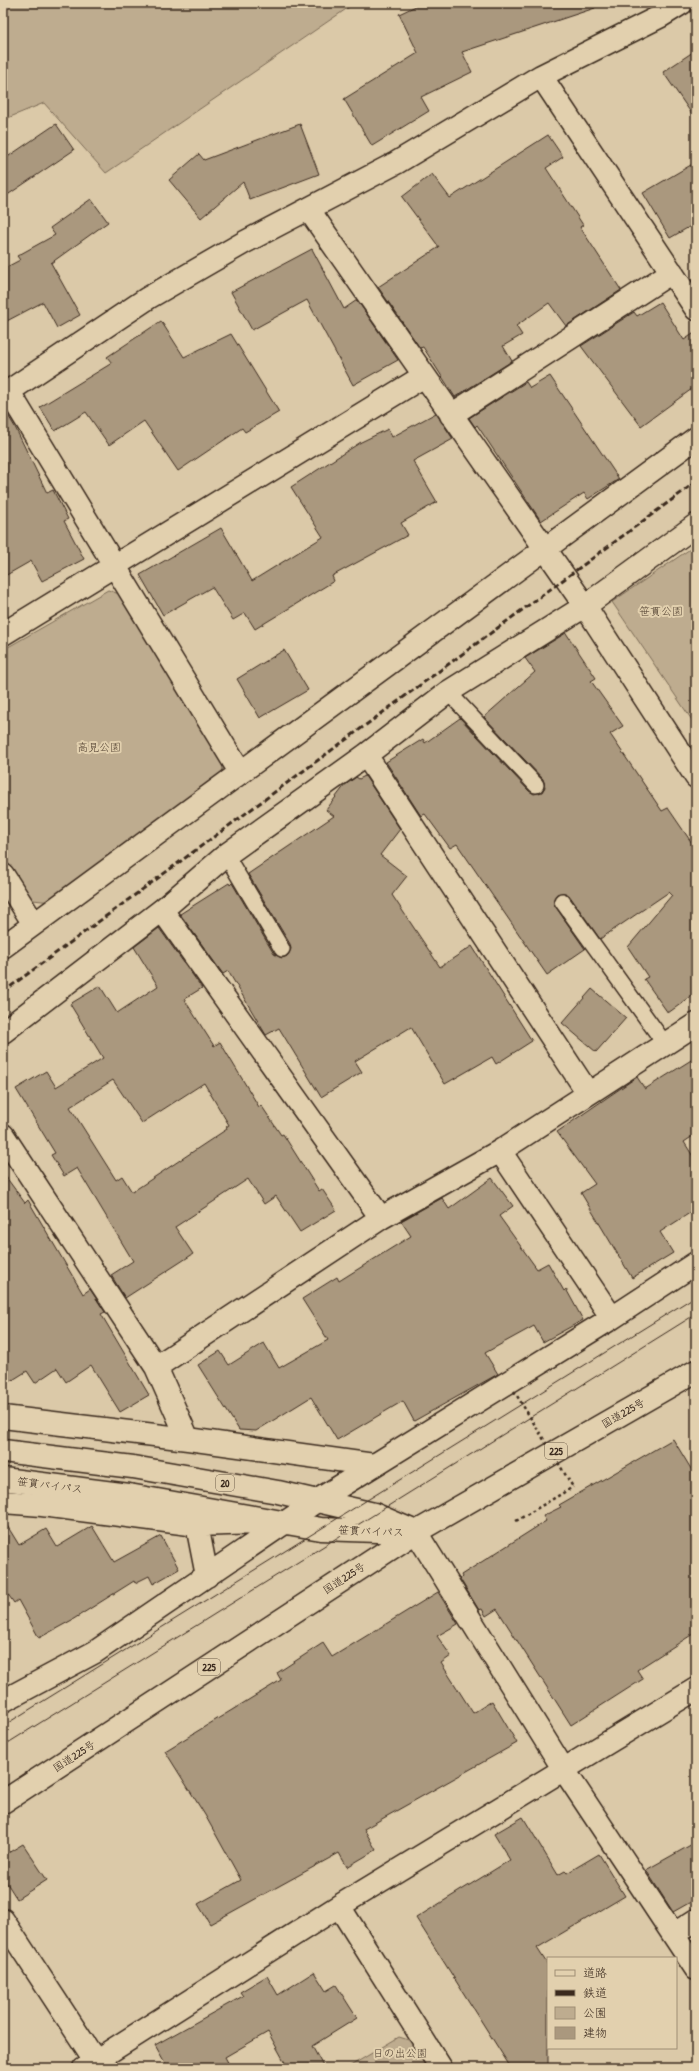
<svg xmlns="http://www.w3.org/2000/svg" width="699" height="2071" font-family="'Patrick Hand','Klee One',sans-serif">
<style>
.green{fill:#beac8f;stroke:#7c6b56}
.building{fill:#aa987e;stroke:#3b2a1e;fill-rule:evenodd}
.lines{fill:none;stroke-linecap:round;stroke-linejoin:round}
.service-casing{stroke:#3b2a1e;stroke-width:18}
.minor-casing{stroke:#3b2a1e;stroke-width:25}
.primary-casing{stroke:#3b2a1e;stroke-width:25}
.trunk-casing{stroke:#3b2a1e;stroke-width:25}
.path{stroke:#3b2a1e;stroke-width:2.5;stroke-dasharray:3 3;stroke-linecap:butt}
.service{stroke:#e2d0ae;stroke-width:15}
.minor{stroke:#e2d0ae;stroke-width:22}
.primary{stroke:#e2d0ae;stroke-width:22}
.trunk{stroke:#e2d0ae;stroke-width:22}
.tram{stroke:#3b2a1e;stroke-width:1}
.rail{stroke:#3b2a1e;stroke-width:3;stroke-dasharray:6 3;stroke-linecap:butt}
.path-bridge{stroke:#3b2a1e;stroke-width:2.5;stroke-dasharray:3 3;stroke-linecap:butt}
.labels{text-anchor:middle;stroke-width:4;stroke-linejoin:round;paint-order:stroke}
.shield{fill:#e2d0ae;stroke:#6d5c49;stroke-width:1}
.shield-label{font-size:10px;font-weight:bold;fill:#3b2a1e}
.park-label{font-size:11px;fill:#4f3e2f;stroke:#e2d0ae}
.street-label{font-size:11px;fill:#3b2a1e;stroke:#e2d0ae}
</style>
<rect width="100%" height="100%" fill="#dbc9a8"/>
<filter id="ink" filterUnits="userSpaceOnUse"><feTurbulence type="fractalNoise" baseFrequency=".025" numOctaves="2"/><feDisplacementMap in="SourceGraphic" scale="8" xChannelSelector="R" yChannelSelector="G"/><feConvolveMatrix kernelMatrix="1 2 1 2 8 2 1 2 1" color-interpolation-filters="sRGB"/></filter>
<g filter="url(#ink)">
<path class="green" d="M 3,3 L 355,3 L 106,173 L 44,103 L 3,120 Z
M 696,545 L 696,726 L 612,602 Z
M 108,590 L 119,594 L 224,762 L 221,778 L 52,902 L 23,899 L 3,866 L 3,650 Z
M 399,2037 L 412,2041 L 429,2068 L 347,2068 Z"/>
<path class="building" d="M 422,3 L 594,3 L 595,8 L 462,52 L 472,72 L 421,97 L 429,111 L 372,146 L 344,99 L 418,53 L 399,14 Z
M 696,50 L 696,120 L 663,72 Z
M 56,124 L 74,150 L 3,198 L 3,160 Z
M 300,124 L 319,174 L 250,200 L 243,182 L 201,218 L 169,180 L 199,154 L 204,160 Z
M 548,135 L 563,157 L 546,168 L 583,225 L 580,227 L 621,290 L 566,326 L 549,303 L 516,326 L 522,335 L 503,346 L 512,361 L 455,397 L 423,347 L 420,348 L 378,287 L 439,247 L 402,197 L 432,174 L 450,198 Z
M 696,162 L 696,223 L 670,238 L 643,193 Z
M 91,199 L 108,222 L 51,263 L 80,315 L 57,328 L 43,302 L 3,323 L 3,269 L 20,260 L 17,256 L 55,235 L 50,228 Z
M 312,249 L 344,309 L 357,300 L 398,360 L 353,385 L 307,300 L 252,330 L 231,292 Z
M 660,302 L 684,340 L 696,332 L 696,386 L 641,426 L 581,346 L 634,312 L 637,316 Z
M 161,321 L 184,357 L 231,334 L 279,412 L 245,432 L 242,428 L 178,471 L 144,421 L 109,445 L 86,412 L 55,431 L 40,407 L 112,363 L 107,357 Z
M 550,376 L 619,479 L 588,499 L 584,493 L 541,521 L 477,425 L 475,427 L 469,418 L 526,382 L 530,388 Z
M 3,407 L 15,427 L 47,493 L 53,490 L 68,519 L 64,521 L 84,559 L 42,581 L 31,561 L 3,577 Z
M 436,413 L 453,439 L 413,461 L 437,502 L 401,523 L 408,535 L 332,576 L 334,581 L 255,629 L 245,613 L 233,620 L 212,587 L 163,615 L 140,575 L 221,528 L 252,581 L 323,537 L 291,487 L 361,442 L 388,429 L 392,437 Z
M 566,633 L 596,678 L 591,681 L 623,726 L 610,734 L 662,811 L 668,808 L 696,849 L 696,993 L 668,1013 L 644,979 L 648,977 L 628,947 L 672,895 L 669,892 L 600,939 L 569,895 L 565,893 L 557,894 L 554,898 L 555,906 L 585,949 L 547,975 L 457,844 L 450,848 L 425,814 L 421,816 L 386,762 L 423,739 L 425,743 L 460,718 L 529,791 L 534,794 L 542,792 L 545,787 L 543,779 L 484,717 L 535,672 L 525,658 Z
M 284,650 L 308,690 L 260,718 L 237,679 Z
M 365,776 L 400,829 L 380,855 L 407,876 L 392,895 L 440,967 L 472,946 L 532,1041 L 496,1064 L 492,1057 L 445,1084 L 411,1027 L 355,1061 L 362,1072 L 321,1097 L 279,1028 L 266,1035 L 228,971 L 223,974 L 180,914 L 229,883 L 230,885 L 232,883 L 274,954 L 282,958 L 287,956 L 291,949 L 290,944 L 248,874 L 334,816 L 326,810 L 345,785 L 356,777 L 359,779 Z
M 159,928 L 202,988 L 184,999 L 214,1046 L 220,1042 L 259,1107 L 261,1105 L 281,1135 L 283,1134 L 319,1191 L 322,1189 L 336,1210 L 300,1232 L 276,1196 L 264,1204 L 248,1179 L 175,1227 L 193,1254 L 125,1298 L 111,1275 L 133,1261 L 77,1168 L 64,1176 L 51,1155 L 55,1153 L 16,1089 L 46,1071 L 56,1087 L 103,1058 L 70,1004 L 100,986 L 117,1013 L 158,986 L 134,947 ZM 113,1080 L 142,1123 L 204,1083 L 229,1125 L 226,1127 L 227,1129 L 132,1192 L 122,1176 L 116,1180 L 70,1107 Z
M 592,989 L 626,1018 L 596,1052 L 562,1023 Z
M 696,1057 L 696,1134 L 684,1142 L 696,1161 L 696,1209 L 660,1232 L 673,1253 L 632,1278 L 581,1193 L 595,1184 L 557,1132 L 637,1077 L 645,1089 Z
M 3,1173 L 25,1203 L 28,1200 L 83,1294 L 90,1289 L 105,1312 L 101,1314 L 149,1395 L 120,1412 L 91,1365 L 66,1382 L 57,1368 L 35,1383 L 27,1371 L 3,1386 Z
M 492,1178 L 513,1206 L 499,1216 L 537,1269 L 548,1263 L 564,1291 L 566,1289 L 583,1320 L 543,1342 L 534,1326 L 485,1353 L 498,1374 L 414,1421 L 403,1401 L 337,1440 L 311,1397 L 256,1431 L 239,1430 L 198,1365 L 220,1351 L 229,1365 L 264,1343 L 279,1368 L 328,1340 L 302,1299 L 337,1277 L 339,1281 L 411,1236 L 401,1221 L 442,1198 L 449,1209 Z
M 673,1439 L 696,1477 L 696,1632 L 637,1670 L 643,1679 L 571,1725 L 497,1609 L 486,1616 L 482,1609 L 479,1610 L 460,1579 L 462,1577 L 461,1575 L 546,1521 L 543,1516 L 561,1507 L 559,1505 Z
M 3,1519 L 19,1545 L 46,1529 L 57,1547 L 92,1526 L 114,1562 L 161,1536 L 179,1569 L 153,1584 L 149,1576 L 135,1583 L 134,1581 L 72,1620 L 39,1638 L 18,1600 L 14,1603 L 3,1587 Z
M 438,1592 L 458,1624 L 437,1636 L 451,1656 L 441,1663 L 473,1713 L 492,1701 L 517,1743 L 364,1829 L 376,1850 L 347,1867 L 339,1853 L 210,1924 L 198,1904 L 241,1880 L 205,1815 L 165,1751 L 281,1680 L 277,1673 L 323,1643 L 332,1657 Z
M 523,1817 L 558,1875 L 565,1871 L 567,1873 L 599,1854 L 625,1896 L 537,1948 L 548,1965 L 548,2068 L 511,2068 L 416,1918 L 510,1860 L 494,1834 Z
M 696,1842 L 696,1899 L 673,1912 L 646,1870 Z
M 23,1844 L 47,1880 L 17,1899 L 3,1877 L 3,1856 Z
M 314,1972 L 326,1991 L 336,1985 L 357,2018 L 312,2046 L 324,2068 L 288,2068 L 268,2032 L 225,2057 L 231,2068 L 168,2068 L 155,2045 L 243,1996 L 240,1992 L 267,1976 L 278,1995 Z"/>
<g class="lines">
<g class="service-casing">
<path id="service" d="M 448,692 L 536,785
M 226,855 L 282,949
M 562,901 L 665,1044"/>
</g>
<g class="minor-casing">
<path id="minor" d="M 541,76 L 696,309
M 309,210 L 585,606 L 696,777
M 9,392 L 240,772
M 3,395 L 148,298 L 245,242 L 396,163 L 541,76 L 661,16 L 682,3
M 451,415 L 672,272
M 3,634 L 424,376
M 366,755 L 588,1093
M 3,875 L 34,924
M 162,910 L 381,1218
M 3,947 L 696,438
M 3,1032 L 162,910 L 226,855 L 366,755 L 448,692 L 585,606 L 696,525
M 3,1135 L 156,1367 L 188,1439
M 500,1151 L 612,1318
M 156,1367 L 381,1218 L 500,1151 L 696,1024
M 3,1417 L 188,1439 L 374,1465
M 3,1502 L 42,1505 L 197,1525 L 258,1523
M 197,1525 L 207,1576
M 416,1532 L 564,1770 L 696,1969
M 3,1701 L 95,1652 L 318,1500 L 612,1318 L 696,1263
M 339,1906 L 441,2068
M 3,1920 L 100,2068
M 674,1934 L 696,1920
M 84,2068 L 339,1906 L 696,1689"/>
</g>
<g class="primary-casing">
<path id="primary" d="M 3,1451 L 133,1467 L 278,1492 L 374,1514 L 416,1532
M 3,1479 L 129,1495 L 321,1529 L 405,1532"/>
</g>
<g class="trunk-casing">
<path id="trunk" d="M 3,1802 L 416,1532 L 696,1371"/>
</g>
<path class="path" d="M 516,1521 L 573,1487"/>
<use href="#service" class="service"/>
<use href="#minor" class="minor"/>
<use href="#primary" class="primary"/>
<use href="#trunk" class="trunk"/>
<path class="tram" d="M 3,1726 L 696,1296
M 3,1746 L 696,1314"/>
<path class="rail" d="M 3,992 L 696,482"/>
<path class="path-bridge" d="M 514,1391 L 573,1487"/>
</g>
</g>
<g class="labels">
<g class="shield">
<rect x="545" y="1443" width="22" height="16" rx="3"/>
<rect x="216" y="1475" width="18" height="16" rx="3"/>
<rect x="198" y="1659" width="22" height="16" rx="3"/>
</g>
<g class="shield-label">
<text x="556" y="1455">225</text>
<text x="225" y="1487">20</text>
<text x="209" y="1671">225</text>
</g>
<g class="park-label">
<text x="661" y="615">笹貫公園</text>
<text x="99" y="751">高見公園</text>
<text x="400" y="2057">日の出公園</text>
</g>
<g class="street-label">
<text transform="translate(623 1413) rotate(-30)" y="4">国道225号</text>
<text transform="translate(50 1485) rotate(7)" y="4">笹貫バイパス</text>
<text transform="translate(371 1531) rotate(2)" y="4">笹貫バイパス</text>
<text transform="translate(344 1578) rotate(-33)" y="4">国道225号</text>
<text transform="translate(74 1756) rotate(-33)" y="4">国道225号</text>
</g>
</g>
<rect width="699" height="2071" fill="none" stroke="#e2d0ae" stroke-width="16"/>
<rect x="8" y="8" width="683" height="2055" fill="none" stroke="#3b2a1e" stroke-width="1.5" filter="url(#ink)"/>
<rect x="547" y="1957" width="130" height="92" fill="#e2d0ae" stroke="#9f8e74"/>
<rect x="555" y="1970" width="20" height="6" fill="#e2d0ae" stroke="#9f8e74"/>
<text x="583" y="1977" font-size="12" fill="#3b2a1e">道路</text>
<rect x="555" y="1990" width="20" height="6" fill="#3b2a1e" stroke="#9f8e74"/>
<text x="583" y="1997" font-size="12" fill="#3b2a1e">鉄道</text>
<rect x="555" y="2007" width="20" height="12" fill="#beac8f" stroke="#9f8e74"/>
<text x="583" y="2017" font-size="12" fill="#3b2a1e">公園</text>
<rect x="555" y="2027" width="20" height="12" fill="#aa987e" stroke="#9f8e74"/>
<text x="583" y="2037" font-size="12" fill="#3b2a1e">建物</text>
</svg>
